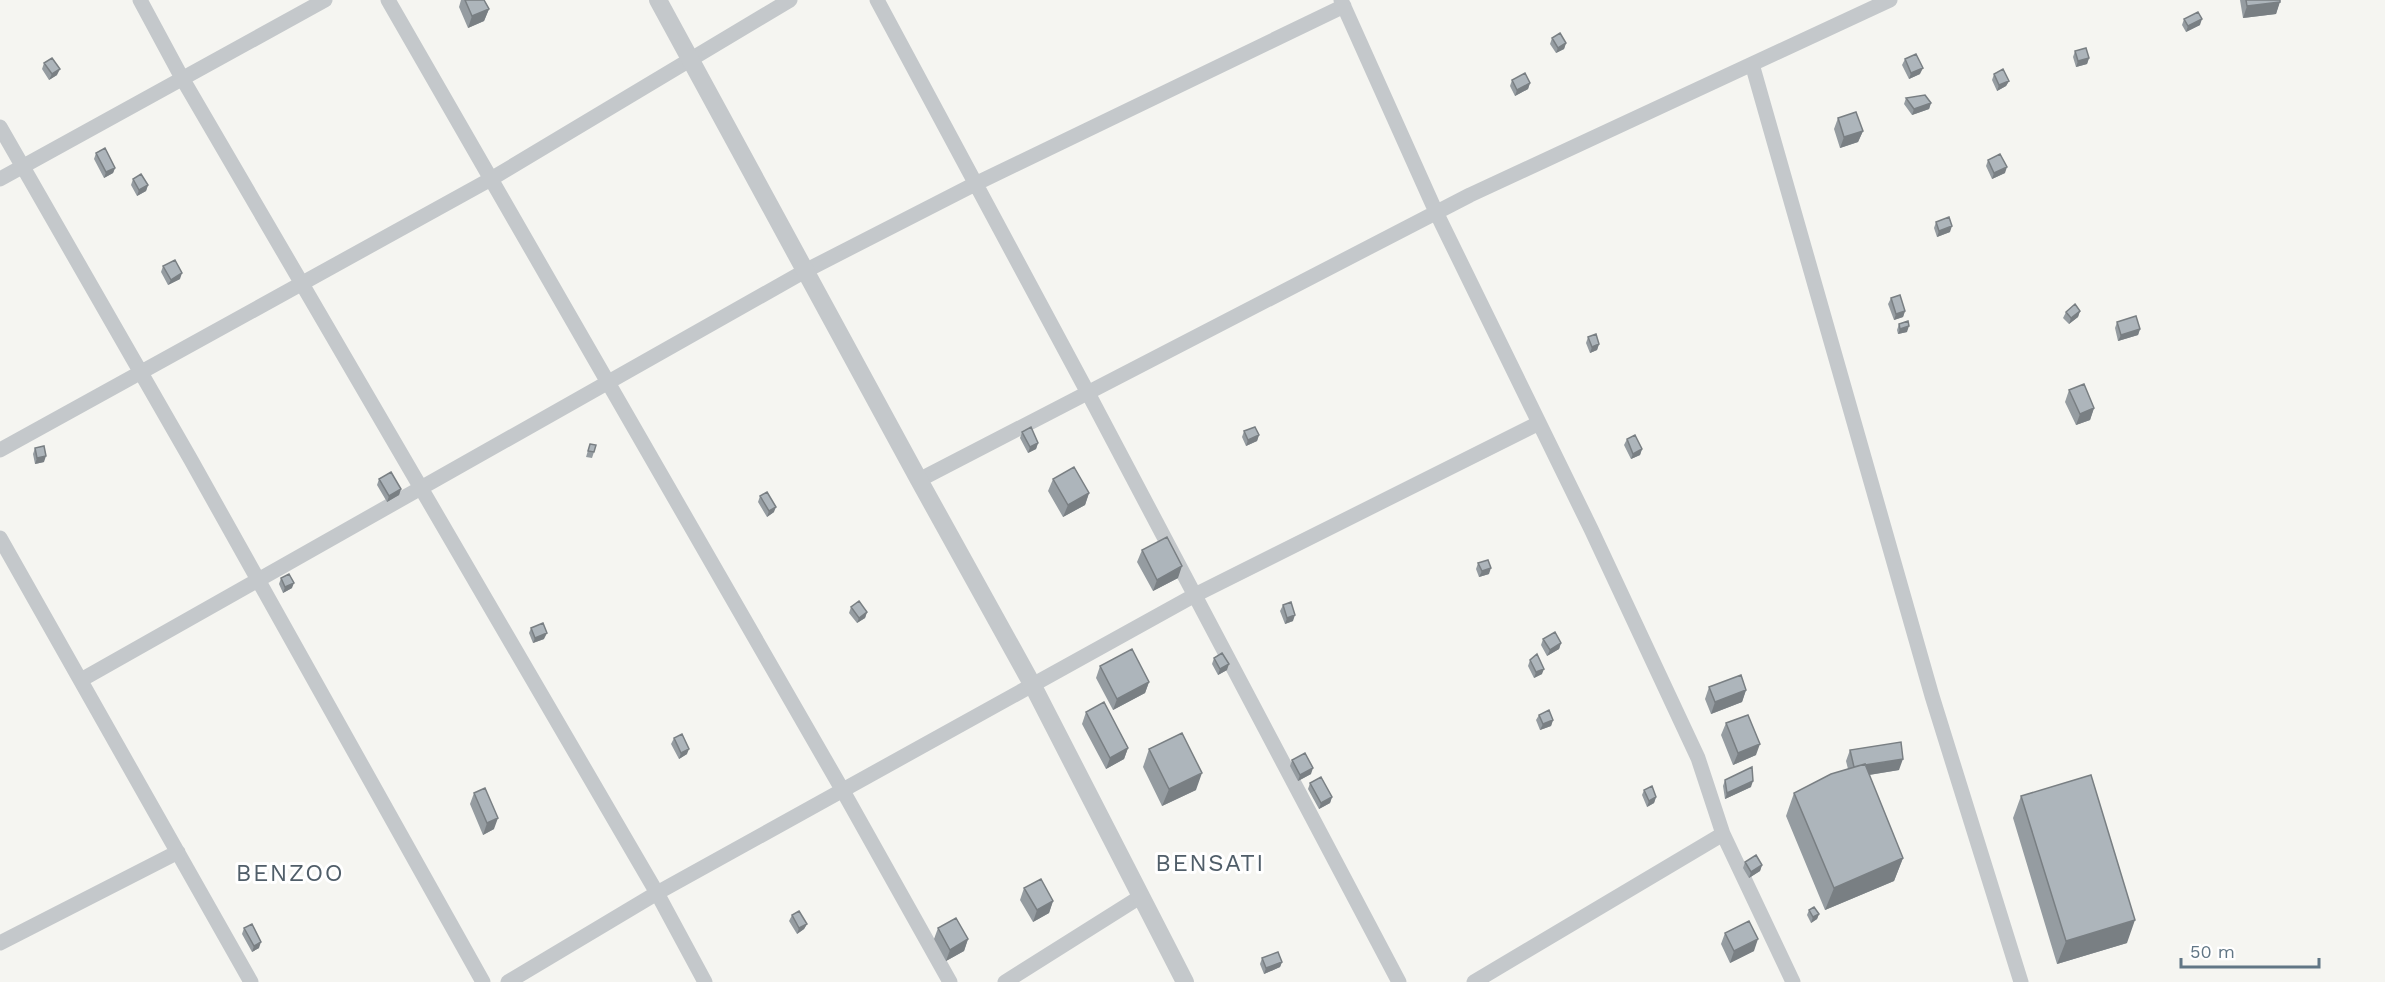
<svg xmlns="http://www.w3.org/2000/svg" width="2385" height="982" font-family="'Work Sans',sans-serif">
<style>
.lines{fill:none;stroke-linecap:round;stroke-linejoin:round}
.minor{stroke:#c4c8cb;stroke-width:15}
.tertiary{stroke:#c4c8cb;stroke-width:18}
.wall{fill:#959ca1}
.shaded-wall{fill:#797f83}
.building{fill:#adb5bb;stroke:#797f83;stroke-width:1.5}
.labels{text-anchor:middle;stroke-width:6;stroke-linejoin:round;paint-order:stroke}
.quarter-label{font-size:24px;letter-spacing:1.5px;fill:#505e69;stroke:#fff}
</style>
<rect width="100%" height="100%" fill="#f5f5f1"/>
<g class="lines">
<path class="minor" d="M 140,0 L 182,78 L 657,893 L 705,982
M 388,0 L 843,791 L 950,982
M 877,0 L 1088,393 L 1399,982
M 1341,0 L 1436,212 L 1591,529 L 1698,758 L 1723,834 L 1793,982
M 1752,64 L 1932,696 L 2021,982
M 0,127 L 191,460 L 483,982
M 0,179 L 325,0
M 0,450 L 491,179 L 790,0
M 919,480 L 1470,195 L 1890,0
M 0,538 L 251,982
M 81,680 L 805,271 L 975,184 L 1344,6
M 0,943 L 178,852
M 508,982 L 657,893 L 1195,595 L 1539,423
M 1005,982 L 1140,897
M 1474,982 L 1723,834"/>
<path class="tertiary" d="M 658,0 L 919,480 L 1032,684 L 1185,982"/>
</g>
<path class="wall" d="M 461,0 L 484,0 L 489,9 L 484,21 L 468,28 L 459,7 Z
M 2240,0 L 2280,0 L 2276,14 L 2243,18 Z
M 2184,19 L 2200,25 L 2186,32 L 2182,25 Z
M 1552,38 L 1566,43 L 1564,49 L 1556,53 L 1550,44 Z
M 2075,51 L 2089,58 L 2087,64 L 2076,67 L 2073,57 Z
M 1905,59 L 1920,74 L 1909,79 L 1902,65 Z
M 44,63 L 57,75 L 49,80 L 42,69 Z
M 1994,74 L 2009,81 L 2006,86 L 1997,91 L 1992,80 Z
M 1512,80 L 1530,83 L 1528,89 L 1515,96 L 1510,86 Z
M 1906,98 L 1931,103 L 1929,109 L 1912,115 L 1904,104 Z
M 1838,118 L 1863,131 L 1858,142 L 1840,148 L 1834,129 Z
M 96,153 L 115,168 L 113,173 L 104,178 L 94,159 Z
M 1988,160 L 2005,173 L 1992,179 L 1986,166 Z
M 133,179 L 148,185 L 146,191 L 137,196 L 131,185 Z
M 1936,222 L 1950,232 L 1937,237 L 1934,228 Z
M 163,266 L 180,279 L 168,285 L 161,272 Z
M 1891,298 L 1905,311 L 1903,317 L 1894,320 L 1888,304 Z
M 2080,311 L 2078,317 L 2069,324 L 2063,318 L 2066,312 Z
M 2117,322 L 2140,329 L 2138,335 L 2118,341 L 2115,328 Z
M 1899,324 L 1907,332 L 1898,334 L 1897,330 Z
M 1588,337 L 1599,344 L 1597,350 L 1590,353 L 1586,343 Z
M 2069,390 L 2094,408 L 2090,420 L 2076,425 L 2065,402 Z
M 1244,431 L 1259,435 L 1257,441 L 1246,446 L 1242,437 Z
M 1022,432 L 1038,443 L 1036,449 L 1028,453 L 1020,438 Z
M 1627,439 L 1642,449 L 1640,455 L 1631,459 L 1624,445 Z
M 590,444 L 594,452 L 592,458 L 586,457 Z
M 35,448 L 44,462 L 35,464 L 33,454 Z
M 379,479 L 401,489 L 399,495 L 387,502 L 377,485 Z
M 1053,479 L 1089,493 L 1085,505 L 1063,517 L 1048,491 Z
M 760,496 L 774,512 L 767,517 L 758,502 Z
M 1142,550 L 1178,578 L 1153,591 L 1137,562 Z
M 1478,563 L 1489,574 L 1479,577 L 1476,569 Z
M 281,578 L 292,588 L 283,593 L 279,584 Z
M 1283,605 L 1293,621 L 1285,624 L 1280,611 Z
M 851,607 L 867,612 L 865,618 L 857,623 L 849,613 Z
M 531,628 L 544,639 L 533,643 L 529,633 Z
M 1543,639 L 1561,643 L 1559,649 L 1547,656 L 1541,645 Z
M 1214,658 L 1227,670 L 1218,675 L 1212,664 Z
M 1530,660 L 1542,674 L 1534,678 L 1528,666 Z
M 1100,666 L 1149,682 L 1145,693 L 1113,710 L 1096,678 Z
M 1709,687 L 1746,690 L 1742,702 L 1711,714 L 1705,699 Z
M 1086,712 L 1128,748 L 1124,759 L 1106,769 L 1082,724 Z
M 1539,715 L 1553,720 L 1551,726 L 1540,730 L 1536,720 Z
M 1726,723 L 1756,755 L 1733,765 L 1721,735 Z
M 674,738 L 687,754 L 679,759 L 671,744 Z
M 1149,749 L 1196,790 L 1162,806 L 1143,767 Z
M 1850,750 L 1899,770 L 1869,775 L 1903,858 L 1894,881 L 1825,910 L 1786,816 L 1794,793 L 1848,769 L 1846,761 Z
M 1292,760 L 1311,774 L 1298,781 L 1290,766 Z
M 1725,780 L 1751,787 L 1725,799 L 1723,786 Z
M 1310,783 L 1332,797 L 1330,803 L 1319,809 L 1308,789 Z
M 1644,790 L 1656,797 L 1654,803 L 1647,807 L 1642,795 Z
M 474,793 L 494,829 L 483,835 L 470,804 Z
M 2021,796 L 2127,943 L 2057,964 L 2013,818 Z
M 1745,862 L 1762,865 L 1760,871 L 1749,878 L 1743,868 Z
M 1024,888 L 1053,901 L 1049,913 L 1033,922 L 1020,900 Z
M 1809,910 L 1819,914 L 1817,919 L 1811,923 L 1807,915 Z
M 792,915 L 807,924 L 804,929 L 797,934 L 789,921 Z
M 244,928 L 259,948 L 252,952 L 242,934 Z
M 938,928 L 968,939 L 964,951 L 946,961 L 934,939 Z
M 1725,933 L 1754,951 L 1730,963 L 1721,944 Z
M 1262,958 L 1282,962 L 1280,967 L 1264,974 L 1260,964 Z"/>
<path class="shaded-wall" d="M 2280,2 L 2276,14 L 2243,18 L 2247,6 Z
M 489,9 L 484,21 L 468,28 L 472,16 Z
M 2202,19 L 2200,25 L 2186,32 L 2188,26 Z
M 1566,43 L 1564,49 L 1556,53 L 1558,48 Z
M 2089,58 L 2087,64 L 2076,67 L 2078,61 Z
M 1923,68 L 1920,74 L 1909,79 L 1911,73 Z
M 60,69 L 57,75 L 49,80 L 52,74 Z
M 2009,81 L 2006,86 L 1997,91 L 1999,85 Z
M 1530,83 L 1528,89 L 1515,96 L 1517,90 Z
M 1931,103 L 1929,109 L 1912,115 L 1914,109 Z
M 1863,131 L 1858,142 L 1840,148 L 1844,137 Z
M 2007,167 L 2005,173 L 1992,179 L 1994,173 Z
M 115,168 L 113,173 L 104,178 L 106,172 Z
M 148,185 L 146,191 L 137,196 L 139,190 Z
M 1952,226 L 1950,232 L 1937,237 L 1939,231 Z
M 182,273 L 180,279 L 168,285 L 171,280 Z
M 1905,311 L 1903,317 L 1894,320 L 1896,314 Z
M 2080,311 L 2078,317 L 2069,324 L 2071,318 Z
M 1909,326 L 1907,332 L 1898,334 L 1900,329 Z
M 2140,329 L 2138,335 L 2118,341 L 2121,335 Z
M 1599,344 L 1597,350 L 1590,353 L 1592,347 Z
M 2094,408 L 2090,420 L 2076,425 L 2080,414 Z
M 1259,435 L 1257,441 L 1246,446 L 1248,440 Z
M 1038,443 L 1036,449 L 1028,453 L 1030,447 Z
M 1642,449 L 1640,455 L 1631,459 L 1633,454 Z
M 46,456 L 44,462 L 35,464 L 37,458 Z
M 401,489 L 399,495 L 387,502 L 389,496 Z
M 1089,493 L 1085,505 L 1063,517 L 1068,505 Z
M 776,507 L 774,512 L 767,517 L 769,511 Z
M 1182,566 L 1178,578 L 1153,591 L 1157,580 Z
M 1491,568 L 1489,574 L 1479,577 L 1482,571 Z
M 294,583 L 292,588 L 283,593 L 285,587 Z
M 867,612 L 865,618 L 857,623 L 859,618 Z
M 1295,615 L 1293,621 L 1285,624 L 1287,618 Z
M 547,633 L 544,639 L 533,643 L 535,638 Z
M 1561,643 L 1559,649 L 1547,656 L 1550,650 Z
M 1229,664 L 1227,670 L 1218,675 L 1220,669 Z
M 1544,669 L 1542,674 L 1534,678 L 1536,672 Z
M 1149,682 L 1145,693 L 1113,710 L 1117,699 Z
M 1746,690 L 1742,702 L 1711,714 L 1715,702 Z
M 1553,720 L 1551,726 L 1540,730 L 1543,724 Z
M 1760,744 L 1756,755 L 1733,765 L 1738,753 Z
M 1128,748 L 1124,759 L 1106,769 L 1110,758 Z
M 689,749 L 687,754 L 679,759 L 681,753 Z
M 1903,759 L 1899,770 L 1850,778 L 1854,767 Z
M 1313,768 L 1311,774 L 1298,781 L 1300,775 Z
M 1202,773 L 1196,790 L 1162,806 L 1169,789 Z
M 1753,781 L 1751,787 L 1725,799 L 1727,793 Z
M 1332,797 L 1330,803 L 1319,809 L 1321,803 Z
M 1656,797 L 1654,803 L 1647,807 L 1649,801 Z
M 498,818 L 494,829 L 483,835 L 487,823 Z
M 1903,858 L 1894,881 L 1825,910 L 1834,888 Z
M 1762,865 L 1760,871 L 1749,878 L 1751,872 Z
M 1053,901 L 1049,913 L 1033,922 L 1037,910 Z
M 1819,914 L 1817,919 L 1811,923 L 1813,917 Z
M 2135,920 L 2127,943 L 2057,964 L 2066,941 Z
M 807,924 L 804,929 L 797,934 L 799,928 Z
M 968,939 L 964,951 L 946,961 L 950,950 Z
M 1758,939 L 1754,951 L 1730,963 L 1734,951 Z
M 261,942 L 259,948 L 252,952 L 254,946 Z
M 1282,962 L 1280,967 L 1264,974 L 1266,968 Z"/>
<path class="building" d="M 465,0 L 484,0 L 489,9 L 472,16 Z
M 2246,0 L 2280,0 L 2280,2 L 2247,6 Z
M 2198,12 L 2202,19 L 2188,26 L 2184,19 Z
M 1560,33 L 1566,43 L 1558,48 L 1552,38 Z
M 2086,48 L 2089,58 L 2078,61 L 2075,51 Z
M 1916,54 L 1923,68 L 1911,73 L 1905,59 Z
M 52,58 L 60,69 L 52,74 L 44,63 Z
M 2003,69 L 2009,81 L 1999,85 L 1994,74 Z
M 1525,73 L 1530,83 L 1517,90 L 1512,80 Z
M 1925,95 L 1931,103 L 1914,109 L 1906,98 Z
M 1856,112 L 1863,131 L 1844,137 L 1838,118 Z
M 105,148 L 115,168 L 106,172 L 96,153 Z
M 2000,154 L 2007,167 L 1994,173 L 1988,160 Z
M 141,174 L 148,185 L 139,190 L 133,179 Z
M 1949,217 L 1952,226 L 1939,231 L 1936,222 Z
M 175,260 L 182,273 L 171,280 L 163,266 Z
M 1900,295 L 1905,311 L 1896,314 L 1891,298 Z
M 2075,304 L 2080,311 L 2071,318 L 2066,312 Z
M 2136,316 L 2140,329 L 2121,335 L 2117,322 Z
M 1908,321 L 1909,326 L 1900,329 L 1899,324 Z
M 1596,334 L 1599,344 L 1592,347 L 1588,337 Z
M 2084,384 L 2094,408 L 2080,414 L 2069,390 Z
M 1031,427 L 1038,443 L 1030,447 L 1022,432 Z
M 1255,427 L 1259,435 L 1248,440 L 1244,431 Z
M 1635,435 L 1642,449 L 1633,454 L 1627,439 Z
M 590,444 L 596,445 L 594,452 L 588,451 Z
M 44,446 L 46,456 L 37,458 L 35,448 Z
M 1074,467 L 1089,493 L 1068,505 L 1053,479 Z
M 391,472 L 401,489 L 389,496 L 379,479 Z
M 767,492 L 776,507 L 769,511 L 760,496 Z
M 1167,537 L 1182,566 L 1157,580 L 1142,550 Z
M 1488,560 L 1491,568 L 1482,571 L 1478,563 Z
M 289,574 L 294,583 L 285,587 L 281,578 Z
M 859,601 L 867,612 L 859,618 L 851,607 Z
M 1291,602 L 1295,615 L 1287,618 L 1283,605 Z
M 543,623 L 547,633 L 535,638 L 531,628 Z
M 1555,632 L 1561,643 L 1550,650 L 1543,639 Z
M 1132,649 L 1149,682 L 1117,699 L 1100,666 Z
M 1222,653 L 1229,664 L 1220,669 L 1214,658 Z
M 1537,654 L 1544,669 L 1536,672 L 1530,660 Z
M 1741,675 L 1746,690 L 1715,702 L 1709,687 Z
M 1104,702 L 1128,748 L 1110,758 L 1086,712 Z
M 1549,710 L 1553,720 L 1543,724 L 1539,715 Z
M 1748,715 L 1760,744 L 1738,753 L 1726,723 Z
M 1182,733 L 1202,773 L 1169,789 L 1149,749 Z
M 682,734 L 689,749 L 681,753 L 674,738 Z
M 1901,742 L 1903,759 L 1865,765 L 1865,764 L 1854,767 L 1850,750 Z
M 1305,753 L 1313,768 L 1300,775 L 1292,760 Z
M 1865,764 L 1903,858 L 1834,888 L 1794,793 L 1831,774 Z
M 1752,767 L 1753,781 L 1727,793 L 1725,780 Z
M 2091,775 L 2135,920 L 2066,941 L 2021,796 Z
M 1321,777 L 1332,797 L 1321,803 L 1310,783 Z
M 1652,786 L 1656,797 L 1649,801 L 1644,790 Z
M 485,788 L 498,818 L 487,823 L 474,793 Z
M 1756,855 L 1762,865 L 1751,872 L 1745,862 Z
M 1041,879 L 1053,901 L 1037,910 L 1024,888 Z
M 1814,907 L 1819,914 L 1813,917 L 1809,910 Z
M 799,911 L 807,924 L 799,928 L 792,915 Z
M 956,918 L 968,939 L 950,950 L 938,928 Z
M 1749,921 L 1758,939 L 1734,951 L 1725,933 Z
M 252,924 L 261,942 L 254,946 L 244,928 Z
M 1278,952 L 1282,962 L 1266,968 L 1262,958 Z"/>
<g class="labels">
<g class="quarter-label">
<text x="1210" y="871">BENSATI</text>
<text x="290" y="881">BENZOO</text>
</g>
</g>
<path d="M2181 958v9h138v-9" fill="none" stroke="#617685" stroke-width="3"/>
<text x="2190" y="958" font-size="18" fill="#617685" stroke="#ffffff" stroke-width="4.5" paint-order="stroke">50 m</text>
</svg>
